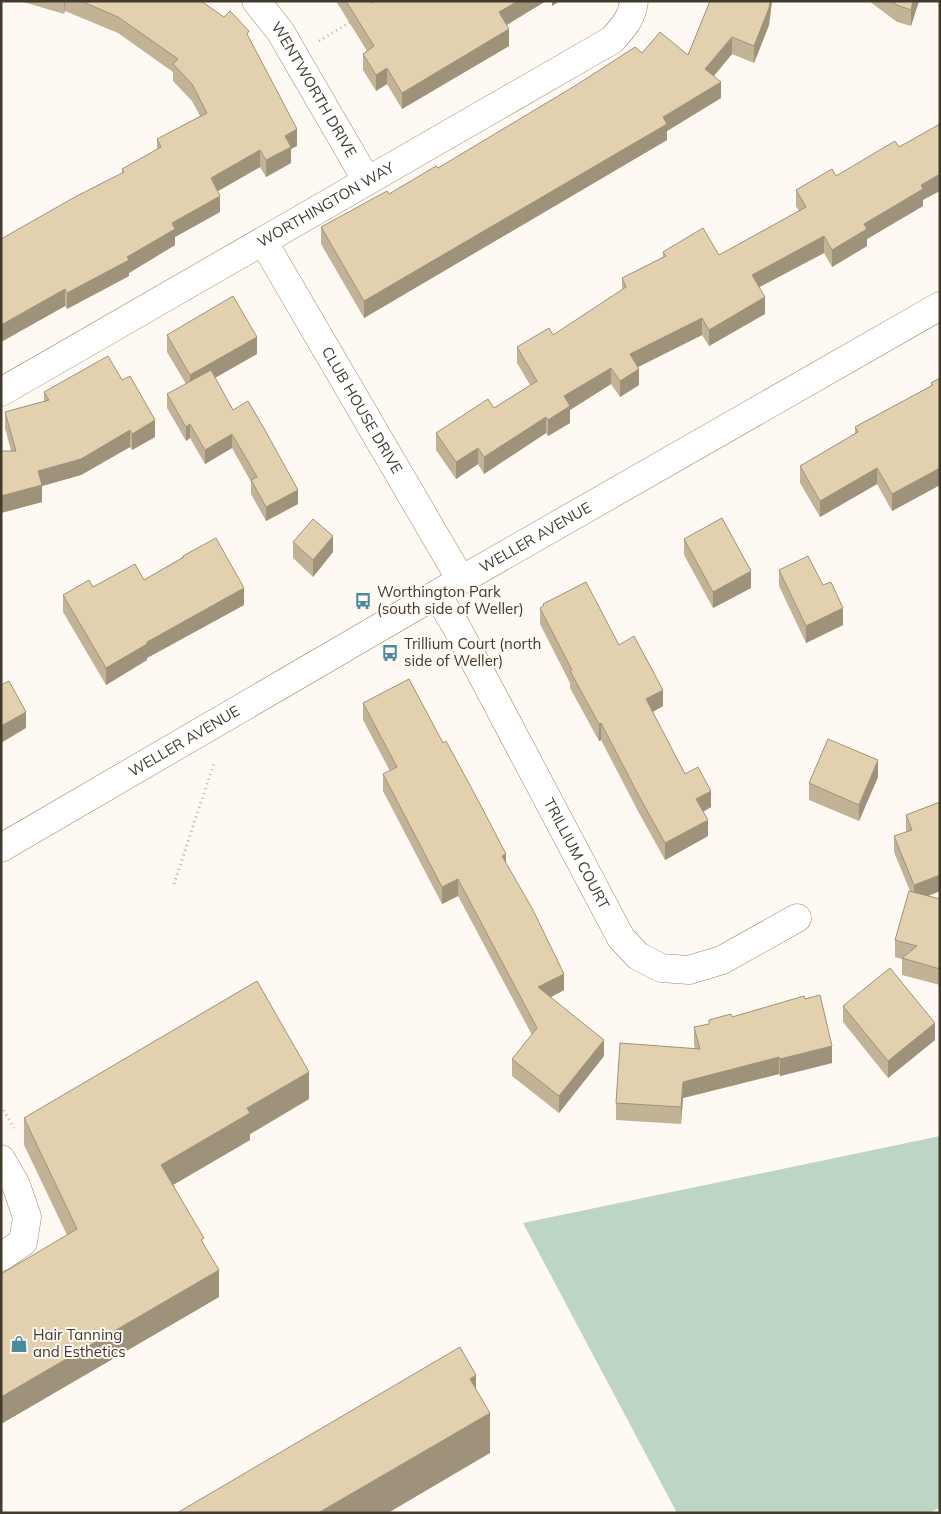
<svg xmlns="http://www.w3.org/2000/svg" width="941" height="1514" font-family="Mulish,sans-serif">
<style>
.green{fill:#bcd5c4}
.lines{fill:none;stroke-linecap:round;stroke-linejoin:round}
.minor-casing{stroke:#9a8869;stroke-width:29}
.path{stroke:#b8b2a9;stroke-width:3;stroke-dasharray:1 4;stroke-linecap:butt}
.minor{stroke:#fff;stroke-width:28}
.wall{fill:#c3b396}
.shaded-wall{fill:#9f927a}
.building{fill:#e3d0af;stroke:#9f927a}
.labels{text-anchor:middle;stroke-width:4;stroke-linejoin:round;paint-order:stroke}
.street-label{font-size:15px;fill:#423a2d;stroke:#fefaf3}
.poi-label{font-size:15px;fill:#423a2d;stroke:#fefaf3;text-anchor:start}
</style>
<rect width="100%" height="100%" fill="#fefaf3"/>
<path class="green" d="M 940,1136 L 940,1508 L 928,1513 L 677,1513 L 523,1223 Z"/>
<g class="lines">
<g class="minor-casing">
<g id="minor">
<path id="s1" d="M 256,1 L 280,31 L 367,181"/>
<path id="s2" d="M 263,241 L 461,580"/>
<path id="s3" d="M 1,392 L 612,40 C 623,28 632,18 634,1"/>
<path id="s4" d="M 437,595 L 456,626 L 621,938 L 638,956 L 661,968 L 689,970 L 722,960 L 797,918"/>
<path id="s5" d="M 1,848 L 461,580 L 940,306"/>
<path d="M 1,1159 L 16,1185 L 27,1217 L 23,1242 L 1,1257"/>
</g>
</g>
<path class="path" d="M 319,41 L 352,21
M 174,884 L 214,763
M 1,1106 L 14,1128"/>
<use href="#minor" class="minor"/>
</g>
<path class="wall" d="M 20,1 L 201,1 L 249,39 L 297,146 L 291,149 L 291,163 L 266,177 L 260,167 L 218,191 L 220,212 L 175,237 L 175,245 L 129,273 L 129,276 L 67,309 L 65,306 L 1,342 L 122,173 L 122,169 L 157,150 L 157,139 L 200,116 L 192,101 L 173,81 L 173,72 L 118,33 L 65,11 L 64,14 Z
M 336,1 L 546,1 L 507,25 L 509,46 L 402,109 L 387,84 L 376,91 L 363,70 L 363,54 L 367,51 Z
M 710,1 L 772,1 L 769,25 L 754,63 L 732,54 L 714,76 L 721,98 L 667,131 L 667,140 L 364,318 L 321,244 L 321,227 L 389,194 L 438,168 L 642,53 L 688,55 Z
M 869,1 L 919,1 L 911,26 L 897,22 Z
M 836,176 L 923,200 L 923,206 L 867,239 L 867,246 L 832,267 L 824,253 L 759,287 L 765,314 L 709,346 L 702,335 L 638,367 L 639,385 L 620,397 L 611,384 L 570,410 L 570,423 L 548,436 L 546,433 L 484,474 L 478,464 L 456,479 L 436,450 L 436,433 L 494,408 L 530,385 L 517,363 L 517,347 L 553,335 L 622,290 L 622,278 L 663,257 L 663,252 L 719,255 L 799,211 L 796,206 L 796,190 Z
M 167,335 L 257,354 L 215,378 L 233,410 L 298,504 L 266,521 L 251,494 L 251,482 L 232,448 L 205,464 L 190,438 L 186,441 L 167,408 L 167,394 L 186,384 L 167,352 Z
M 940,378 L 940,485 L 892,511 L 877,484 L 820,517 L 800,483 L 800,466 L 855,434 L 855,427 L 931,386 L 931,383 Z
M 122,380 L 155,437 L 132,450 L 130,447 L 81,475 L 42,486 L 42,502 L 1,513 L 1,451 L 11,451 L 5,428 L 5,412 L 44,402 L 44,392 Z
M 684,539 L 751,588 L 713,608 L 684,555 Z
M 293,542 L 333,552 L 313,577 L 293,558 Z
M 183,556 L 244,605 L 147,658 L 147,660 L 106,685 L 63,612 L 63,595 L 93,587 L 144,580 L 183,557 Z
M 779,570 L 823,585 L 843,625 L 806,643 L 779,586 Z
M 543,604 L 619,645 L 663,706 L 652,712 L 685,774 L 711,807 L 703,812 L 708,836 L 665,860 L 639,813 L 601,740 L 599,741 L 570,688 L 570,683 L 540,624 L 540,608 L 543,606 Z
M 363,703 L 506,863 L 564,990 L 551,997 L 604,1056 L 559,1113 L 512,1076 L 512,1059 L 532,1035 L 458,896 L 442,904 L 383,791 L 383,774 L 390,771 L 363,720 Z
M 878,777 L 859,821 L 809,800 L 809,783 Z
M 940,802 L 940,891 L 927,896 L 940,899 L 940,985 L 902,975 L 902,959 L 895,957 L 895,940 L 910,891 L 894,852 L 894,836 L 906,832 L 906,815 Z
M 843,1006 L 935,1040 L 888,1078 L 843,1022 Z
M 732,1017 L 832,1063 L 780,1076 L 779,1074 L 683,1098 L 681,1124 L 616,1120 L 616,1103 L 695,1049 L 694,1044 L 694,1027 L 709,1024 L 709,1020 Z
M 309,1099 L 250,1134 L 250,1140 L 173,1185 L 204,1244 L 219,1297 L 1,1424 L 1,1274 L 67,1235 L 24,1145 L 24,1118 Z"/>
<path class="shaded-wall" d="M 64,1 L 65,1 L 64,14 Z
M 518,1 L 546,1 L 499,29 L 499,12 Z
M 552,1 L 560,1 L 552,6 Z
M 770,1 L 772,1 L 769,25 L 754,63 L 754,46 Z
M 913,1 L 919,1 L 911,26 L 911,10 Z
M 509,29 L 509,46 L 402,109 L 402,93 Z
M 732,37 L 732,54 L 705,86 L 705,69 Z
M 387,68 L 387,84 L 376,91 L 376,75 Z
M 721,82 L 721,98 L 667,131 L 667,140 L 364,318 L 364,301 Z
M 297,129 L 297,146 L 291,149 L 291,163 L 266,177 L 266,160 L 285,136 Z
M 260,150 L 260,167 L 211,195 L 211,178 Z
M 940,174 L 940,191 L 923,200 L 923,206 L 867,239 L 867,246 L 832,267 L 832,250 L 864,224 L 921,185 Z
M 220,196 L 220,212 L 175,237 L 175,245 L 129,273 L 129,276 L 67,309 L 67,293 L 127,257 L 172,223 Z
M 824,236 L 824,253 L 752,291 L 752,275 Z
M 65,289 L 65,306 L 1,342 L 1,325 Z
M 765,297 L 765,314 L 709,346 L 709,330 Z
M 702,318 L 702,335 L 630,371 L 630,354 Z
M 257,337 L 257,354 L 190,392 L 190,375 Z
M 611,368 L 611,384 L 570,410 L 570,423 L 548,436 L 548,420 L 564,396 Z
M 639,369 L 639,385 L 620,397 L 620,381 Z
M 546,417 L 546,433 L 484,474 L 484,457 Z
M 155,420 L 155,437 L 132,450 L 132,434 Z
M 190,424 L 190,438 L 186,441 L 186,427 Z
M 130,430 L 130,447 L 81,475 L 42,486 L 42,502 L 1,513 L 1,496 L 38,471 Z
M 232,434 L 232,448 L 205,464 L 205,450 Z
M 478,448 L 478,464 L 456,479 L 456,462 Z
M 877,468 L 877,484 L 820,517 L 820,501 Z
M 940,468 L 940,485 L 892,511 L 892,494 Z
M 298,490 L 298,504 L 266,521 L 266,507 Z
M 333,536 L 333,552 L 313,577 L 313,560 Z
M 751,571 L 751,588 L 713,608 L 713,592 Z
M 244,588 L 244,605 L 147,658 L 147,660 L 106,685 L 106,668 L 147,642 Z
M 843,608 L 843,625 L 806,643 L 806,626 Z
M 663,690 L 663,706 L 646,716 L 646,699 Z
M 26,712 L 26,728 L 1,743 L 1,726 Z
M 601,723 L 601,740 L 599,741 L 599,724 Z
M 878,760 L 878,777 L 859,821 L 859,805 Z
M 711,791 L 711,807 L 696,816 L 696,799 Z
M 708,820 L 708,836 L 665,860 L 665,843 Z
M 506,854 L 506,871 L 502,856 Z
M 940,875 L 940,891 L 914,902 L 914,885 Z
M 458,879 L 458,896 L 442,904 L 442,887 Z
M 564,974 L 564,990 L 538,1004 L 538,987 Z
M 935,1023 L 935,1040 L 888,1078 L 888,1061 Z
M 604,1040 L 604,1056 L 559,1113 L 559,1096 Z
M 832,1046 L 832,1063 L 780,1076 L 780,1059 Z
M 779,1057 L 779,1074 L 683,1098 L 681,1124 L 681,1107 L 683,1082 Z
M 309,1072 L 309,1099 L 250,1134 L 250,1140 L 161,1192 L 161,1165 L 247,1108 Z
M 219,1270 L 219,1297 L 1,1424 L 1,1397 Z
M 476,1375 L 476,1416 L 470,1379 Z
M 490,1413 L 490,1453 L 388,1513 L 318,1513 Z"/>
<path class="building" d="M 81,1 L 201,1 L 224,17 L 230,11 L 249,31 L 247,34 L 297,129 L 285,136 L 291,147 L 266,160 L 260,150 L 211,178 L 220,196 L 172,223 L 175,229 L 127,257 L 129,260 L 67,293 L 65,289 L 1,325 L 1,239 L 75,197 L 124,172 L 122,169 L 161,147 L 157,139 L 207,113 L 192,84 L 173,64 L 178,59 L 118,17 Z
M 346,1 L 372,1 L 372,3 L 375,1 L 518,1 L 499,12 L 509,29 L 402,93 L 387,68 L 376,75 L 363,54 L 374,46 Z
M 710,1 L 770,1 L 769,8 L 754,46 L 732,37 L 705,69 L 721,82 L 663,117 L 667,124 L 364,301 L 321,227 L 387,191 L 389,194 L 436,166 L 438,168 L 578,84 L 635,47 L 642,53 L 660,32 L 688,55 Z
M 892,1 L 913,1 L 911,10 L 897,5 Z
M 940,124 L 940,174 L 921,185 L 923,189 L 864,224 L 867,229 L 832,250 L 824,236 L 752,275 L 765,297 L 709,330 L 702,318 L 630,354 L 639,369 L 620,381 L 611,368 L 564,396 L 570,406 L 548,420 L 546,417 L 484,457 L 478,448 L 456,462 L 436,433 L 488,399 L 494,408 L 537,381 L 517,347 L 549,328 L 553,335 L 626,287 L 622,278 L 666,256 L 663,252 L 703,228 L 719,255 L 806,207 L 796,190 L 832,169 L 836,176 L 895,141 L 899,147 Z
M 233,296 L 257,337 L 190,375 L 167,335 Z
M 108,356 L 122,380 L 130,376 L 155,420 L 132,434 L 130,430 L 81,459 L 38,471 L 42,485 L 1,496 L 1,451 L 16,451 L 5,412 L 49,400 L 44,392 Z
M 211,370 L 233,410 L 248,401 L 266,432 L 298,490 L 266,507 L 251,480 L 257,477 L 232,434 L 205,450 L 190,424 L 186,427 L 167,394 Z
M 940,378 L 940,468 L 892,494 L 877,468 L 820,501 L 800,466 L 858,432 L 855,427 L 933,385 L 931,383 Z
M 722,518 L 751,571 L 713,592 L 684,539 Z
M 313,519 L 333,536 L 313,560 L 293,542 Z
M 216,538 L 244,588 L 147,642 L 147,644 L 106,668 L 63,595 L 89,580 L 93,587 L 135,564 L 144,580 L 184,557 L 183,556 Z
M 808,556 L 823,585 L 831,582 L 843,608 L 806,626 L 779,570 Z
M 586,582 L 619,645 L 634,636 L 663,690 L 646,699 L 685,774 L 698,767 L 711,791 L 696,799 L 708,820 L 665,843 L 639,796 L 601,723 L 599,724 L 570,671 L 572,670 L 540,608 L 544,605 L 543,604 Z
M 409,679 L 443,743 L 446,741 L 479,802 L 506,854 L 502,856 L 533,910 L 564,974 L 538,987 L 604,1040 L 559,1096 L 512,1059 L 537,1028 L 458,879 L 442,887 L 383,774 L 397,767 L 363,703 Z
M 9,681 L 26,712 L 1,726 L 1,685 Z
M 828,739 L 878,760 L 859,805 L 809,783 Z
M 940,802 L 940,875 L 914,885 L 894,836 L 912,830 L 906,815 Z
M 909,891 L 940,899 L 940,969 L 902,958 L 917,946 L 895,940 Z
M 890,968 L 935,1023 L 888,1061 L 843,1006 Z
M 257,981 L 309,1072 L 247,1108 L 250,1113 L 161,1165 L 204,1238 L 201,1240 L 219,1270 L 1,1397 L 1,1274 L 77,1229 L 24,1118 Z
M 820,995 L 832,1046 L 780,1059 L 779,1057 L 683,1082 L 681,1107 L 616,1103 L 620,1043 L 700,1049 L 694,1027 L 709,1024 L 709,1020 L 731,1014 L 732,1017 L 804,996 L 805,999 Z
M 460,1347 L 476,1375 L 470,1379 L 490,1413 L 318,1513 L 177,1513 Z"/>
<defs>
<g id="bus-bare" transform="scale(1.35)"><path d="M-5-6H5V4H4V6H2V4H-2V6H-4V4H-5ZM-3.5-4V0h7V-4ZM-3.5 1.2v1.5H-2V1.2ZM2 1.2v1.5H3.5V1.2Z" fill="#498b9c" stroke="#fefaf3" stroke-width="2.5" paint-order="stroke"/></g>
<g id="shop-bare" transform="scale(1.35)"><path d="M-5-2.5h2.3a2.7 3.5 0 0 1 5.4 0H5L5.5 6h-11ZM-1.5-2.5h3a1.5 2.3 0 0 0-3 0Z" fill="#498b9c" stroke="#fefaf3" stroke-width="2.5" paint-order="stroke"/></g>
</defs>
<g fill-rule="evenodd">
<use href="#bus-bare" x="363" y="601"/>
<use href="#bus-bare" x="390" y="653"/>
<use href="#shop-bare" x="19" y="1344"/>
</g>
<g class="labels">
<g class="street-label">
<text dy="5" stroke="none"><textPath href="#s1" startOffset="106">WENTWORTH DRIVE</textPath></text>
<text dy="5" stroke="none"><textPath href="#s3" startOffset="375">WORTHINGTON WAY</textPath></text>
<text dy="5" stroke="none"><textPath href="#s2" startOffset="196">CLUB HOUSE DRIVE</textPath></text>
<text dy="5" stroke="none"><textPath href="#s5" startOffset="618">WELLER AVENUE</textPath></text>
<text dy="5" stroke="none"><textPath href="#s5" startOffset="212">WELLER AVENUE</textPath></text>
<text dy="5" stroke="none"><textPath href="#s4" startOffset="294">TRILLIUM COURT</textPath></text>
</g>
<g class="poi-label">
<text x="377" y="597">Worthington Park<tspan x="377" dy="17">(south side of Weller)</tspan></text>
<text x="404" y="649">Trillium Court (north<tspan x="404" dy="17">side of Weller)</tspan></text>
<text x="33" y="1340">Hair Tanning<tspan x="33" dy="17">and Esthetics</tspan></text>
</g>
</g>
<rect width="941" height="1514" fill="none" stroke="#423a2d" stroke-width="5"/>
</svg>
